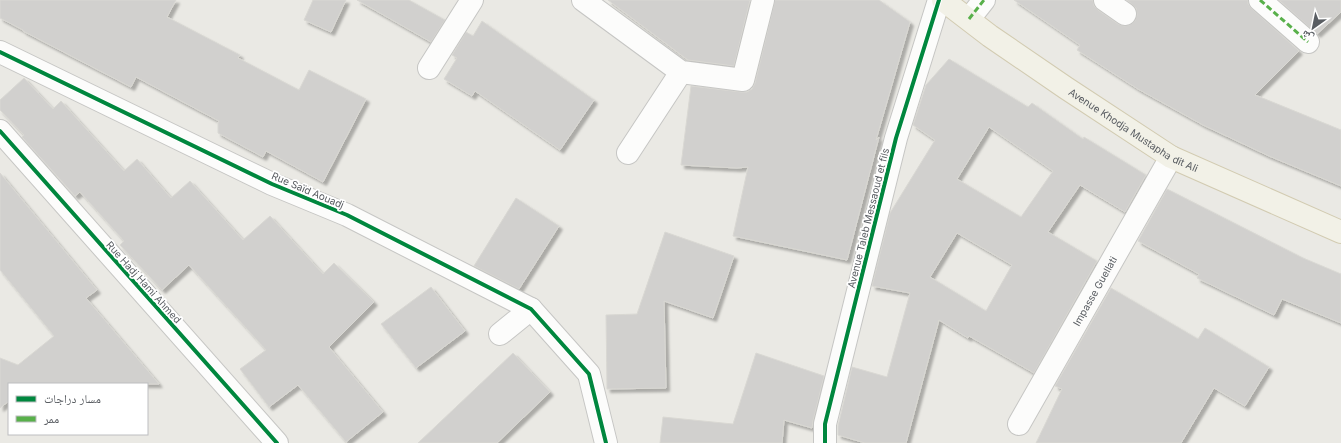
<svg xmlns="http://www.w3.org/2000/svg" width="1341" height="443" font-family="Inter,'Noto Naskh Arabic',sans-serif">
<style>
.building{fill:#d1d0ce;stroke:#d9d8d3;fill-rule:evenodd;filter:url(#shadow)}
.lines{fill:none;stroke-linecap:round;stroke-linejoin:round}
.minor-casing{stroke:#c6c6c4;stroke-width:24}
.major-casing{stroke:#d2cbb1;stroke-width:24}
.minor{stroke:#fcfcfb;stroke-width:22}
.major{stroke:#f2f1e7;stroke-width:22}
.quiet{stroke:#58b04a;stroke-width:3;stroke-dasharray:6 3;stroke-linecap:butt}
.cycleway-casing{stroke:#fff;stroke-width:6}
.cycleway{stroke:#00873e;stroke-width:4}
.labels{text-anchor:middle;stroke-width:3.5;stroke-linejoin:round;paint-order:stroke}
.street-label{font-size:10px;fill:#595d62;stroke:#fff}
</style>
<defs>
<filter id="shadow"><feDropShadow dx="3.5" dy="3.5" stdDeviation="1" flood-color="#0004"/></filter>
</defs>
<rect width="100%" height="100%" fill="#eae9e4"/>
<path class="building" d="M 0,0 L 176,0 L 167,17 L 240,55 L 238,58 L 299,90 L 309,70 L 366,99 L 323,182 L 266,151 L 263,157 L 218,133 L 218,123 L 219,121 L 136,77 L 131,87 L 23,31 L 23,30 L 0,18 Z
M 313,0 L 346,0 L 331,32 L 304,20 Z
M 357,0 L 409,0 L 445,20 L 431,42 Z
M 608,0 L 750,0 L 734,66 L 688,60 Z
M 775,0 L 879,0 L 910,22 L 876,140 L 879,137 L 847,260 L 733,236 L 748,167 L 737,168 L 681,165 L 691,86 L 741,92 L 747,92 L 752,89 L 755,83 Z
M 1014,0 L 1093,0 L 1094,6 L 1098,10 L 1118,24 L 1124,26 L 1130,25 L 1135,21 L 1137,15 L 1136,8 L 1127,0 L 1248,0 L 1248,4 L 1252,9 L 1299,51 L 1255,95 L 1341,130 L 1341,186 L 1269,156 L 1203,125 L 1138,89 L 1077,50 L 1080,45 Z
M 1279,0 L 1341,0 L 1341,12 L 1317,34 Z
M 482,21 L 594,100 L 560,150 L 475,91 L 472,96 L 444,79 L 457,58 L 452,55 L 466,32 L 473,36 Z
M 949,59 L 1028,107 L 1032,103 L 1083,139 L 1084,137 L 1146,175 L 1125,212 L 1080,185 L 1048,232 L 1097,261 L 1034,373 L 969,336 L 968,338 L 939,320 L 906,443 L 865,443 L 838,435 L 838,426 L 852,367 L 887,377 L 910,293 L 872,286 L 890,213 L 935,140 L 913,125 L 926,85 ZM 989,127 L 1053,171 L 1021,217 L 957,179 ZM 957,233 L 1012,265 L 986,311 L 930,277 Z
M 24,78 L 53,109 L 61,101 L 124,171 L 137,159 L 171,198 L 190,181 L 243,240 L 270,216 L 323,274 L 334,263 L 374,302 L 329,347 L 383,412 L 346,442 L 298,385 L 269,407 L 240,369 L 266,350 L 189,265 L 162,290 L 120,245 L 124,241 L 80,192 L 75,196 L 22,137 L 24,135 L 0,110 L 0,100 Z
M 0,173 L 97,290 L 86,298 L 159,384 L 9,384 L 9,401 L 0,408 L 0,358 L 18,365 L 54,336 L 0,270 Z
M 1167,189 L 1303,258 L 1341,274 L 1341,323 L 1282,299 L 1274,315 L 1197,278 L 1199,274 L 1138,241 Z
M 516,198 L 559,226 L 519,289 L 474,266 Z
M 665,232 L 734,256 L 713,318 L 664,301 L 666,388 L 607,389 L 606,315 L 637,314 Z
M 431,287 L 465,331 L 416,368 L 381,324 Z
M 1111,288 L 1198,339 L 1205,328 L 1269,367 L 1245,406 L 1214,388 L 1181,443 L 1036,443 L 1062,389 L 1055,386 Z
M 513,353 L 550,392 L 497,443 L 418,443 Z
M 756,353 L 824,376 L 813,421 L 812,428 L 784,420 L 782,443 L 660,443 L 663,417 L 733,424 Z"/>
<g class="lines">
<g class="minor-casing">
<g id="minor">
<path d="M 583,0 L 681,72 L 743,80 L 763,0"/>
<path d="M 1105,0 L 1125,14"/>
<path d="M 1260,0 L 1308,42"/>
<path d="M 969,19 L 984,0"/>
<path d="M 0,52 L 272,184 L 347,215 L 531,309 L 589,374 L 606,443"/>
<path d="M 429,68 L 472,0"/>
<path d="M 0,131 L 277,443"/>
<path d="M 628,153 L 681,72"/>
<path d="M 500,334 L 531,309"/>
<path id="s1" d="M 1019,424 L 1171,157"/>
<path d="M 825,443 L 825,424 L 896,138 L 939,0"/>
</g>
</g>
<g class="major-casing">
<g id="major">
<path id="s2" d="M 943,0 L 990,36 L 1066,88 L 1171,157 L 1341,232"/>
</g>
</g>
<use href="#minor" class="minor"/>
<use href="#major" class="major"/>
<path class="quiet" d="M 1260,0 L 1308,42
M 969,19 L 984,0"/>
<g class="cycleway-casing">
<path id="cycleway" d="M 0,52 L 272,184 L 347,215 L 531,309 L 589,374 L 606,443
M 0,131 L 277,443
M 825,443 L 825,424 L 896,138 L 939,0"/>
</g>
<use href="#cycleway" class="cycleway"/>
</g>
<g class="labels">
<g class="street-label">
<text dy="4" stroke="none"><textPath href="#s2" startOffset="231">Avenue Khodja Mustapha dit Ali</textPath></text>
<text transform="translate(308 190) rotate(23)" y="4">Rue Saïd Aouadj</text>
<text transform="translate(868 218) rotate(-76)" y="4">Avenue Taleb Messaoud et fils</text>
<text transform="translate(144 282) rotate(48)" y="4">Rue Hadj Hami Ahmed</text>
<text dy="4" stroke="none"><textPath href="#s1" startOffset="153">Impasse Guellati</textPath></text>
</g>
</g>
<rect x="8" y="383" width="140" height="52" fill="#ffffff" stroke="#bdbec0"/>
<rect x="16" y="396" width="20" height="6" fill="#00873e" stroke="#bdbec0"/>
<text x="44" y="403" font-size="12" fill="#595d62">مسار دراجات</text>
<rect x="16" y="416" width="20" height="6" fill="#58b04a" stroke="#bdbec0"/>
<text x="44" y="423" font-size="12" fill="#595d62">ممر</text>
<g transform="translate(1313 28) rotate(213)" stroke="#ffffff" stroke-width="3" paint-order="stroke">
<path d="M0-3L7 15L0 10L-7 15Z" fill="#595d62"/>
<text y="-6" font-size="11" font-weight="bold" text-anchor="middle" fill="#595d62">ش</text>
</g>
</svg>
